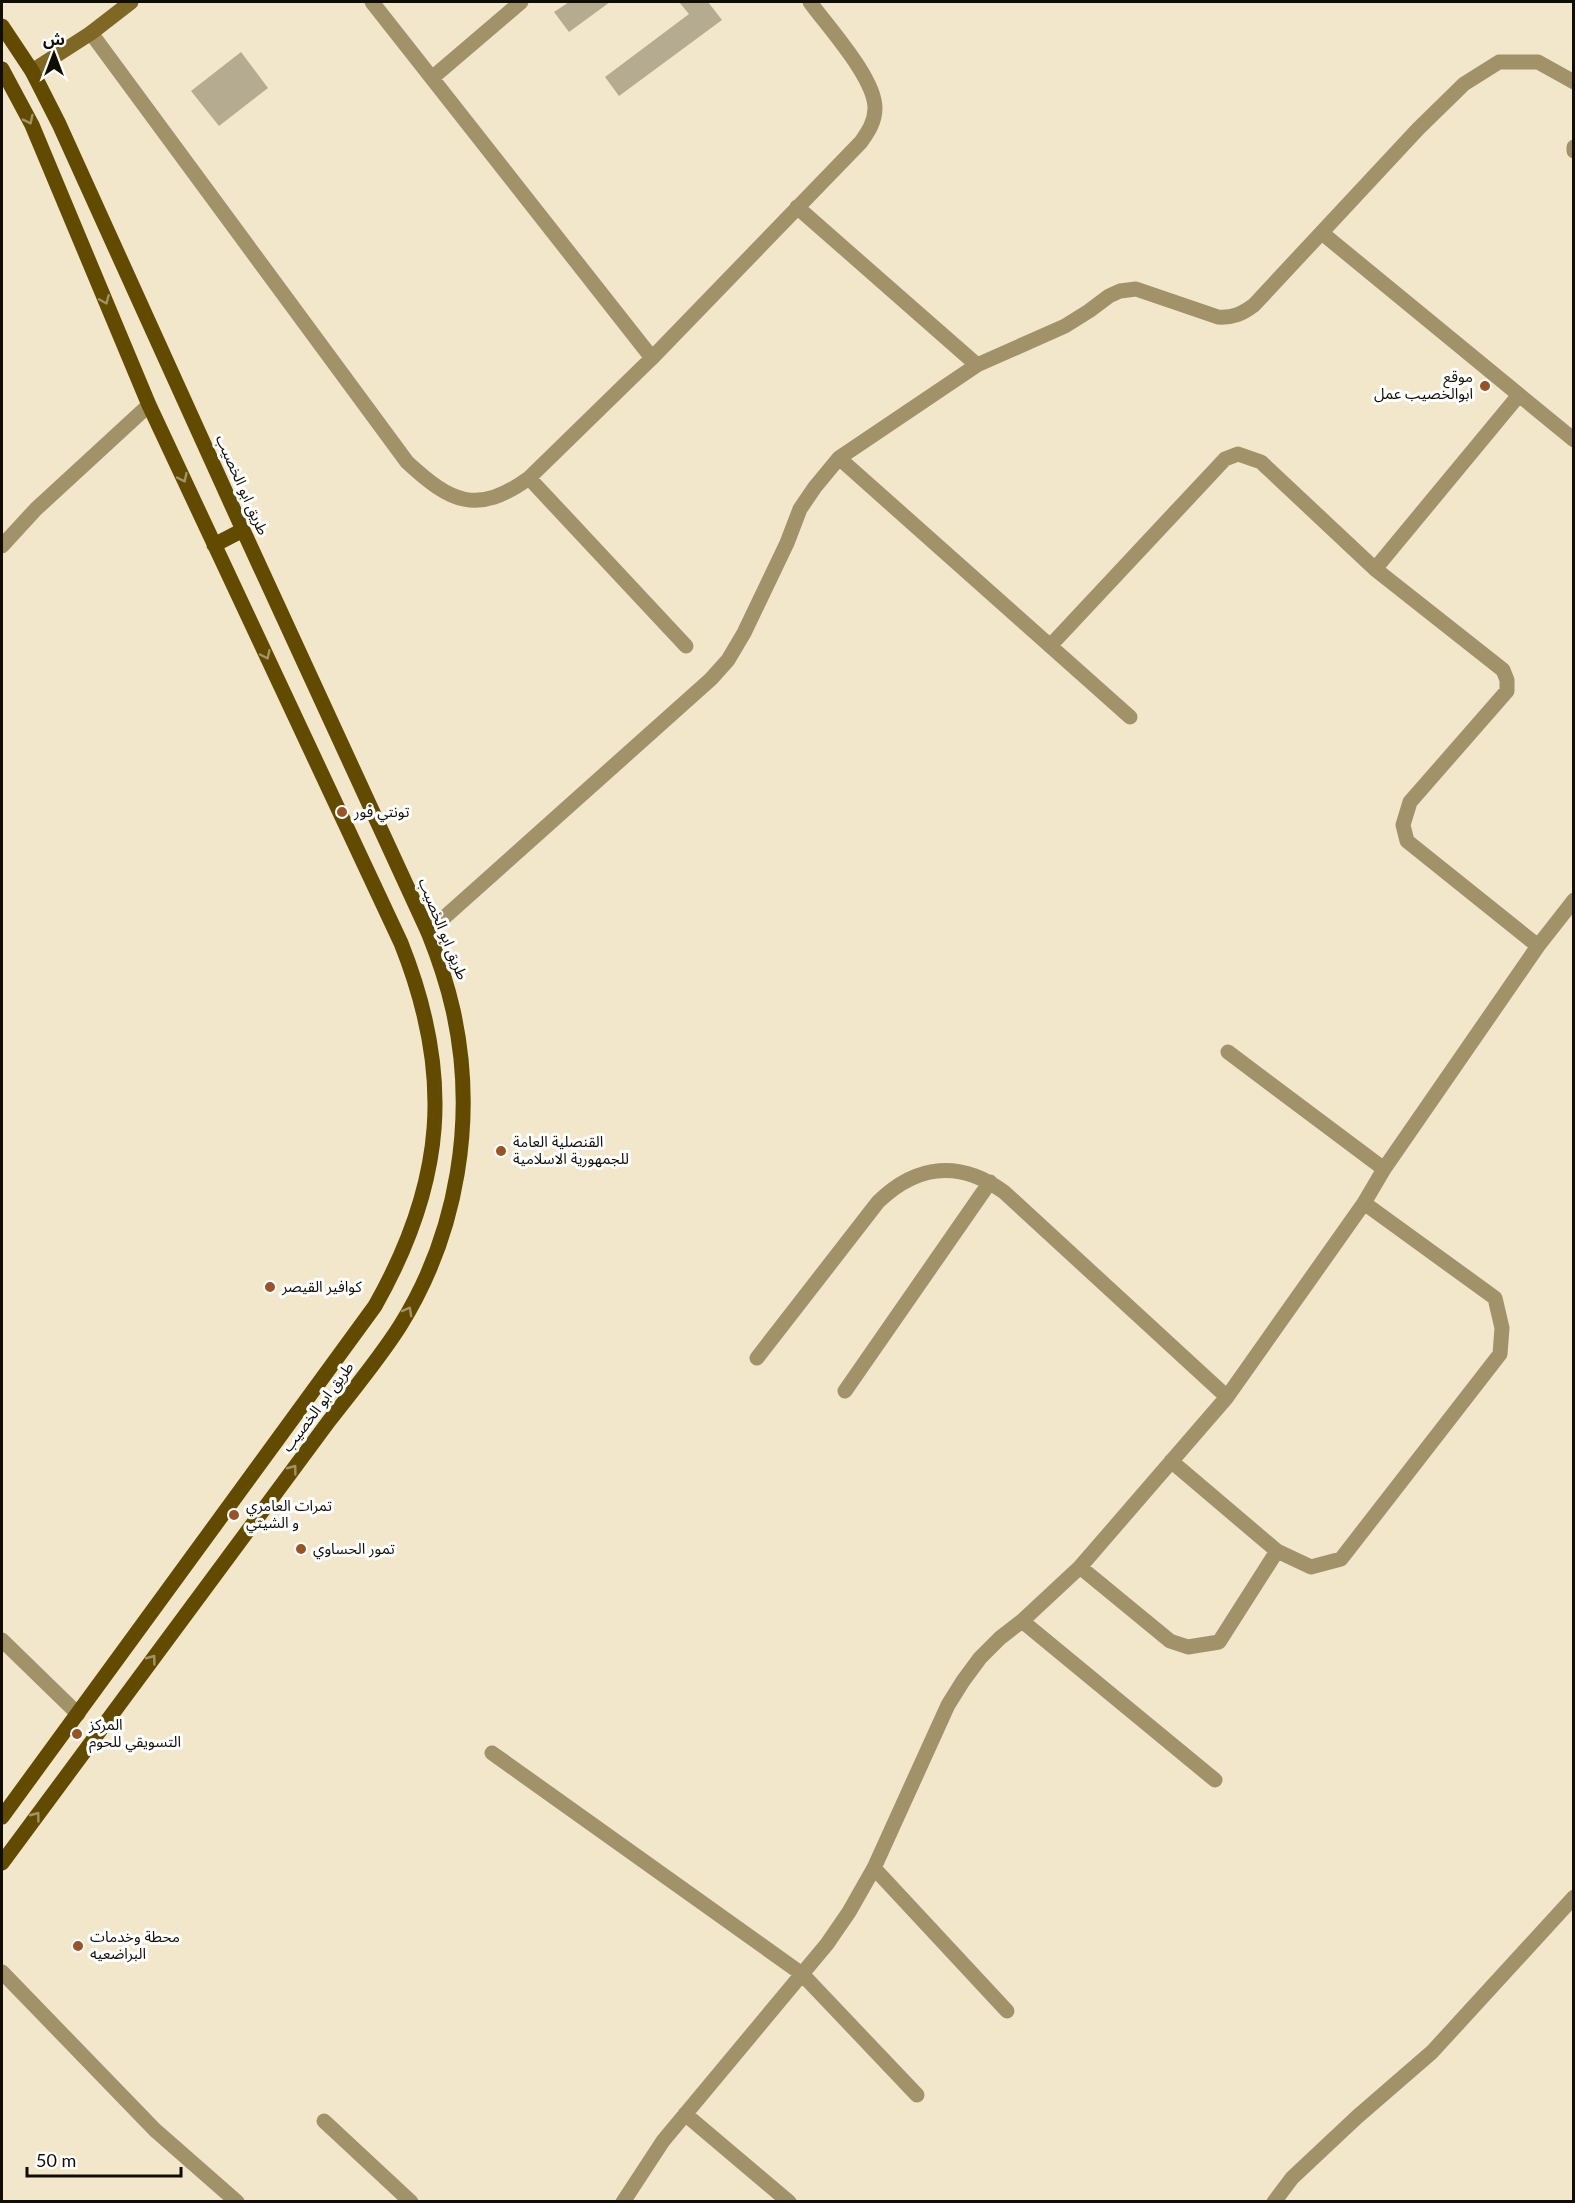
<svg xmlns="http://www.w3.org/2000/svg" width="1575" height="2203" font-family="Lato,'Noto Sans Arabic',sans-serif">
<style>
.building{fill:#b5ab90}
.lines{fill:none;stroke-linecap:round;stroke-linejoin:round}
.street{stroke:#a2926a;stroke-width:15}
.secondary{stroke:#7f6826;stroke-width:15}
.primary{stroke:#624b00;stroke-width:15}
.oneway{stroke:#a19366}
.poi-dot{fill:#985329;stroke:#fff;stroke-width:2}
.labels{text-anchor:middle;stroke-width:6;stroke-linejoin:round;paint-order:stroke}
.poi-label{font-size:15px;fill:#100d04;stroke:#fff;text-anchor:start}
.street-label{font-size:15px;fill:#100d04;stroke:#fff}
</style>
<rect width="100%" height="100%" fill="#f2e7cb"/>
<path class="building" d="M 569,2 L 610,2 L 569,32 L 554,12 Z
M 679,2 L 708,2 L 722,20 L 619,96 L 605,77 L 689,14 Z
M 241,52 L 268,88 L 219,126 L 191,91 Z"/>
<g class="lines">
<path class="street" d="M 372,2 L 652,358
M 91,33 L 407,462 C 450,502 477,516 529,478 L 652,358 L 861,142 C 868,132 875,122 875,108 C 875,78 828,27 810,2
M 432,78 L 521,2
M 1574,147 L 1574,151
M 797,207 L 977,365
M 1322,233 L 1574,440
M 839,458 L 1130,717
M 529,478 L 686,646
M 2,546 L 36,509 L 149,405
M 1375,569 L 1519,395
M 1050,646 L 1225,459 L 1238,454 L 1261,462 L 1375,569 L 1503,670 L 1507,680 L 1507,691 L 1410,802 L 1403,825 L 1407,841 L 1538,946
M 428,932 L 711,679 L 728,660 L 744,633 L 787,543 L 800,509 L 815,487 L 839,458 L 977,365 L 1065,326 L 1089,311 L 1109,296 L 1120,291 L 1136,289 L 1218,317 C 1233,318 1242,314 1254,305 L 1418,129 L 1464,84 L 1499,62 L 1538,62 L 1574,82
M 1228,1052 L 1384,1169
M 757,1358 L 878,1202 C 917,1164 960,1160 1004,1192 L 1227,1397
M 845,1391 L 990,1182
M 1171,1461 L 1277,1551 L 1311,1567 L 1341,1559 L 1500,1354 L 1502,1328 L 1495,1298 L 1364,1203
M 1080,1567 L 1170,1641 L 1188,1647 L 1219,1642 L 1277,1551
M 1022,1621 L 1215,1780
M 2,1640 L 78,1714
M 492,1753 L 802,1974 L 917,2095
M 874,1868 L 1007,2011
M 2,1972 L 155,2130 L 237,2202
M 685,2114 L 789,2202
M 324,2121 L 411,2202
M 623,2202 L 663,2141 L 827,1944 L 849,1912 L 874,1868 L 948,1705 L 963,1681 L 980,1658 L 1000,1638 L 1022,1621 L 1080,1567 L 1227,1397 L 1364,1203 L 1384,1169 L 1538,946 L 1574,900
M 1274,2202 L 1292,2178 L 1357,2117 L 1432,2052 L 1574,1897"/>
<path class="secondary" d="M 32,71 L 91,33 L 131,2"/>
<path class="primary" d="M 2,26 L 32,71 L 59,124 L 243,530 L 428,932 C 438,957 447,983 453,1010 C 477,1117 458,1233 400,1326 C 379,1359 353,1390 329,1421 L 2,1863
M 2,69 L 32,125 L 149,405 L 401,943 C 454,1076 445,1182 375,1306 L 2,1817
M 214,545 L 243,530"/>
</g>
<defs><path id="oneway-chevron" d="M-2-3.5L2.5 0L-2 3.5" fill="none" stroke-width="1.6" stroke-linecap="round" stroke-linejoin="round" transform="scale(1.5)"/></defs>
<g class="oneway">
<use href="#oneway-chevron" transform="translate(29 120) rotate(64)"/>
<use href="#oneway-chevron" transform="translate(105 300) rotate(67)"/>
<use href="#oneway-chevron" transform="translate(183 478) rotate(65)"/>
<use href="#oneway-chevron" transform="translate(266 655) rotate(65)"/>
<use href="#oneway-chevron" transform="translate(408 1311) rotate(-61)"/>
<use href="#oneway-chevron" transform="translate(293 1469) rotate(-53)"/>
<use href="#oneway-chevron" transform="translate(152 1659) rotate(-53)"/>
<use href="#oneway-chevron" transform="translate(36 1816) rotate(-53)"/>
</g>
<g class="poi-dot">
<circle cx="1485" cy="386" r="6"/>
<circle cx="342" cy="812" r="6"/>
<circle cx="501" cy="1151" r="6"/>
<circle cx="270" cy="1287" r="6"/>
<circle cx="234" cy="1515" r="6"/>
<circle cx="301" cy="1549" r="6"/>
<circle cx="77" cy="1734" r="6"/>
<circle cx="78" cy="1946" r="6"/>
</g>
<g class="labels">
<g class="poi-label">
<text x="1473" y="382" text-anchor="end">موقع<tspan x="1473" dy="17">ابوالخصيب عمل</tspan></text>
<text x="354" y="817">تونتي فور</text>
<text x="513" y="1147">القنصلية العامة<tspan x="513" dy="17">للجمهورية الاسلامية</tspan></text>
<text x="282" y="1292">كوافير القيصر</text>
<text x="246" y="1511">تمرات العامري<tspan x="246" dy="17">و الشيتي</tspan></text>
<text x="313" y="1554">تمور الحساوي</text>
<text x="89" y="1730">المركز<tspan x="89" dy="17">التسويقي للحوم</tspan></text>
<text x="90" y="1942">محطة وخدمات<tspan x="90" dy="17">البراضعيه</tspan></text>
</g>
<g class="street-label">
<text transform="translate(242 485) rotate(66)" y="5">طريق ابو الخصيب</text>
<text transform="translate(443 929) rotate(68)" y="5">طريق ابو الخصيب</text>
<text transform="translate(318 1407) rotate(-53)" y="5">طريق ابو الخصيب</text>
</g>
</g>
<rect width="1575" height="2203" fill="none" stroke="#100d04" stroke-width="6"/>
<g transform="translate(54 54)" stroke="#ffffff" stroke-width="4.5" paint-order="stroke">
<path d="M0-4.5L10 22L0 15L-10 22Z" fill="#100d04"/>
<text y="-9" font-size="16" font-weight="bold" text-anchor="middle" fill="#100d04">ش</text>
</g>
<path d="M27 2167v9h154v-9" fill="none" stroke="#100d04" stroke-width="3"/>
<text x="36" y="2167" font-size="18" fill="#100d04" stroke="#ffffff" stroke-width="4.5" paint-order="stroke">50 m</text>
</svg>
